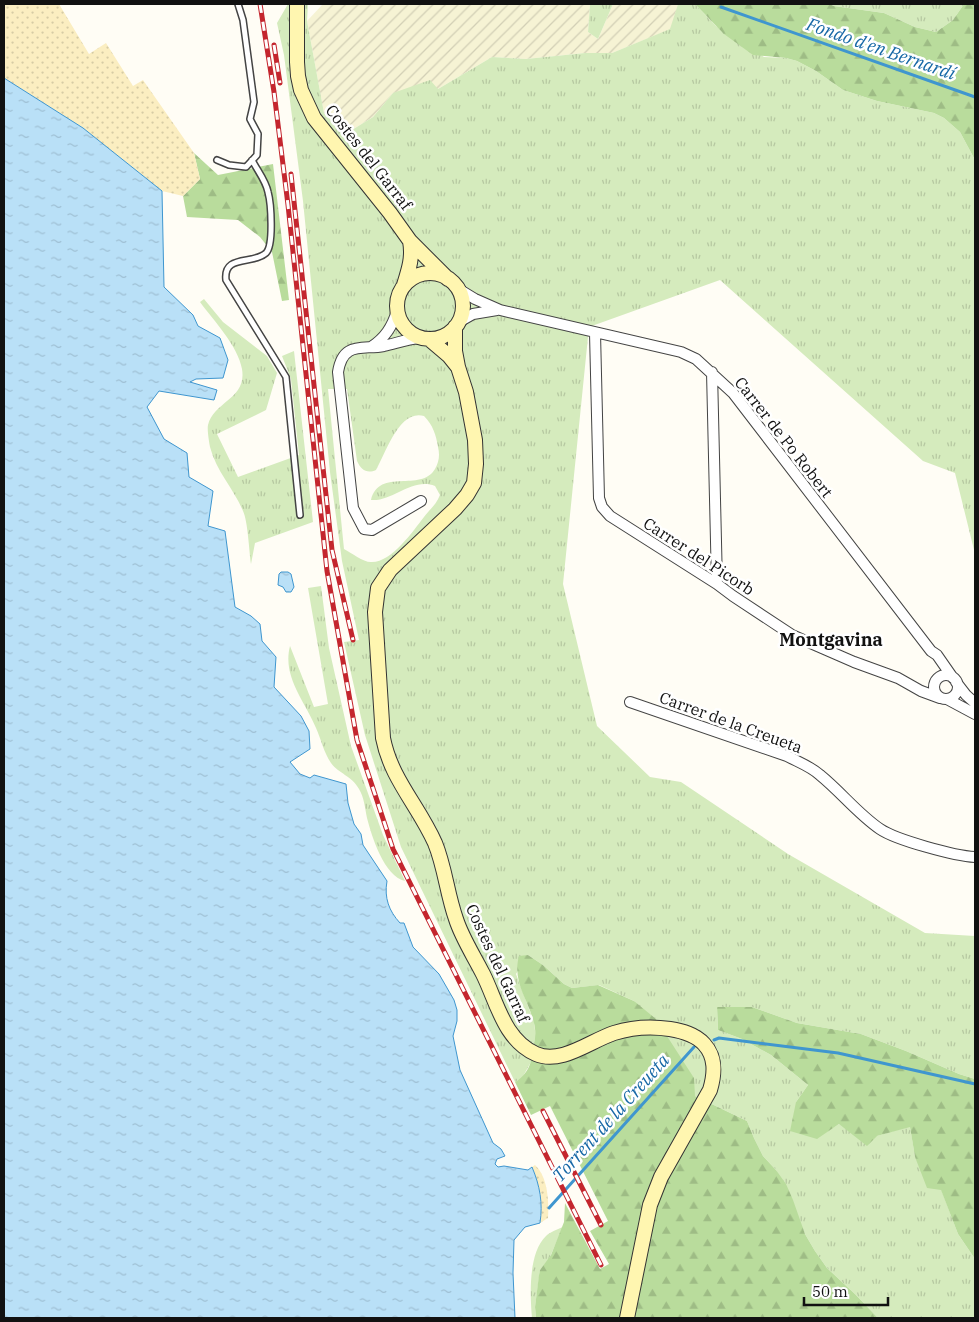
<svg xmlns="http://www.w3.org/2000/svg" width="979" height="1322" font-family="'IBM Plex Serif',serif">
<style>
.farmland{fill:url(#farmland-furrows)}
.grass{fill:url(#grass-tufts);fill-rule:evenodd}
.forest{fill:url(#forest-firs)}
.sand{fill:url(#sand-dots)}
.water{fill:url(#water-ripples);stroke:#3f96cf}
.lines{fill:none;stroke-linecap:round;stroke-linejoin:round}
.stream{stroke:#3f96cf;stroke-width:3}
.lane-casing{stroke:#444;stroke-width:8}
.street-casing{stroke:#444;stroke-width:12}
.secondary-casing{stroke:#333;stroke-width:16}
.lane{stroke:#fff;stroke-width:5}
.street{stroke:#fff;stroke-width:10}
.secondary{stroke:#fff6b0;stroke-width:14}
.rail-casing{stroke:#c4262e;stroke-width:5}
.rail{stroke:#fff;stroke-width:3;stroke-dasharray:9;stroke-linecap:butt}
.labels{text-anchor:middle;stroke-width:5;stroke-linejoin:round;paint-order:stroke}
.street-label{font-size:16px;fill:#111;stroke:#fff}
.water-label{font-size:18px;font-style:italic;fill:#1768a6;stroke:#fff}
.neighbourhood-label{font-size:18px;font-weight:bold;fill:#111;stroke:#fff}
</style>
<defs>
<pattern id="farmland-furrows" width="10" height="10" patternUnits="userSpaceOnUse" patternTransform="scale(1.25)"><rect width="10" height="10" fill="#f6f3d4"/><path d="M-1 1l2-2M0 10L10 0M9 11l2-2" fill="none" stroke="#d2cfb5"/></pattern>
<pattern id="grass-tufts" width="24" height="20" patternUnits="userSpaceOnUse" patternTransform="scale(1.25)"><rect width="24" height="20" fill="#d5ebbd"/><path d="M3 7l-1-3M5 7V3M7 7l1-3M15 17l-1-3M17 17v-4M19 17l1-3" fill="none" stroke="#b6c8a1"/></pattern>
<pattern id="forest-firs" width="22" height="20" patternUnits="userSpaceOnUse" patternTransform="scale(1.25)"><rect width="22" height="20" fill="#b9dc9c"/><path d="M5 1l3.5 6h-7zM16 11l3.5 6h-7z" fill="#9ebc85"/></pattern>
<pattern id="sand-dots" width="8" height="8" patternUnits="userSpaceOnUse" patternTransform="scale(1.25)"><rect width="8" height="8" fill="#fbeec1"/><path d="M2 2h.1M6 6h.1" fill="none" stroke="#d6cba5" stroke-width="1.8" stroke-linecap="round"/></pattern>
<pattern id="water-ripples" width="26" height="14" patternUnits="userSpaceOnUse" patternTransform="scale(1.25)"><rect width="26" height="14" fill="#b9e0f7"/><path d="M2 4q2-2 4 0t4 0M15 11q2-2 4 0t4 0" fill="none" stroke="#9ebfd3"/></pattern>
</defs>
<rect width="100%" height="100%" fill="#fffdf5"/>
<path class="farmland" d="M 323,4 L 590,4 L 588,32 L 598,39 L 613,4 L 678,4 L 671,29 L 612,53 L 585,53 L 526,59 L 492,57 L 438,89 L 393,93 L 373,117 L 347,133 L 324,113 L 307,21 Z"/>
<path class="grass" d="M 288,4 L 308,4 L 307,21 L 324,113 L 347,133 L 373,117 L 393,93 L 430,80 L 438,89 L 492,57 L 526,59 L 585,53 L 612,53 L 670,29 L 678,4 L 695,4 L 716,26 L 764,57 L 786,58 L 797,61 L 816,71 L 843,90 L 877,101 L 934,113 L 944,118 L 960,132 L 975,160 L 975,554 L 955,473 L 923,461 L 720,280 L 589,327 L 563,584 L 597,726 L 650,777 L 681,782 L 788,854 L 925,933 L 975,936 L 975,1079 L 959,1074 L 906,1051 L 861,1034 L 797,1023 L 752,1007 L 717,1008 L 718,1030 L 742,1039 L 771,1055 L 808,1085 L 796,1102 L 817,1138 L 839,1124 L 877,1136 L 910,1126 L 915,1157 L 941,1189 L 958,1234 L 975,1259 L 975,1318 L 878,1318 L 855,1294 L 827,1268 L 815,1251 L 805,1234 L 776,1170 L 763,1156 L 754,1138 L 747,1121 L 695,1096 L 634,1001 L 599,985 L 572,988 L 564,984 L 543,965 L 528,955 L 516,974 L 534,1022 L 536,1039 L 531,1062 L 522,1078 L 515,1082 L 401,847 L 365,735 L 344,642 L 359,640 L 342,561 L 330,472 L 303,201 L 284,55 L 277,23 ZM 328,389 L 347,389 L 357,461 C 361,470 367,474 376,470 C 386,453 399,409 424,416 C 433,425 436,435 438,447 C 440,455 439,462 435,469 C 421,493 379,467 371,500 C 393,502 412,477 435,486 L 440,495 C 436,505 430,509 424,517 C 413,531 392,562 372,562 C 364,563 352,553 344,549 Z
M 590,4 L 613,4 L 598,39 L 588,32 Z
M 829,4 L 964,4 L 953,20 L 936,32 L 915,27 L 884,13 L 834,6 Z
M 204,299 L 223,322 L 267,356 L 277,373 L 266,410 L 217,434 L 238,477 L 299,455 L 291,379 L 282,356 L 294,351 L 313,522 L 255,543 L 251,564 C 249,550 248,522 243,511 C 234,489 216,471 210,447 C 209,441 207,430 208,425 C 214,401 247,399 242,369 C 238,346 214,321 200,302 Z
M 321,586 L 329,648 L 351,746 L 383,835 L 405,881 C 384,876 372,837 367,818 C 365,808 364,797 359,789 C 351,775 339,774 331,763 C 324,753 321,739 316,728 C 305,701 282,677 290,646 L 314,707 L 328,704 L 308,588 Z
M 563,1227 L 549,1259 L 540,1270 L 535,1307 L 536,1318 L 532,1318 C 530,1296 528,1253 546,1236 C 550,1232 558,1229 563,1227 Z"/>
<path class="forest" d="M 695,4 L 829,4 L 834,6 L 884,13 L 915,27 L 936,32 L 953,20 L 964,4 L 975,4 L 975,160 L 960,132 L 944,118 L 934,113 L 877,101 L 843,90 L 816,71 L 797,61 L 786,58 L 753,55 L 724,34 Z
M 194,153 L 218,175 L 273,164 L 289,300 L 282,301 L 272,252 L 260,237 L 238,220 L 187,217 L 183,196 L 200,179 Z
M 528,955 L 543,965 L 564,984 L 572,988 L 598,985 L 634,1001 L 656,1019 L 694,1078 L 695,1096 L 747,1121 L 754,1138 L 763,1156 L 776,1170 L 786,1184 L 793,1200 L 805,1234 L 815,1251 L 827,1268 L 855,1294 L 878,1318 L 536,1318 L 535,1307 L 539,1275 L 540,1270 L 551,1255 L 564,1222 L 565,1203 L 600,1269 L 609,1264 L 590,1231 L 608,1221 L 550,1106 L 531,1115 L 515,1082 C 524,1077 530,1068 532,1057 C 534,1046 537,1035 534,1023 C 528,999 512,982 519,956 Z
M 717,1007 L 752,1007 L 797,1023 L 861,1034 L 906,1051 L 959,1074 L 975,1079 L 975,1259 L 958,1234 L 941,1190 L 927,1188 L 915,1157 L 910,1127 L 877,1136 L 867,1146 L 839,1124 L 817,1139 L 790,1131 L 796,1102 L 808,1085 L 771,1055 L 742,1039 L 718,1030 Z"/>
<path class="sand" d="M 4,4 L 59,4 L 89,54 L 106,43 L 133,86 L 143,80 L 194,153 L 200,179 L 183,196 L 162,191 L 83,128 L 4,78 Z
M 535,1165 C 548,1177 549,1201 548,1218 L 540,1223 C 543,1203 540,1186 532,1167 Z"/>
<path class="water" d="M 4,78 L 83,128 L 162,191 L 164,287 L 193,315 L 198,326 L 220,338 L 228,360 L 223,378 L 196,379 L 190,382 L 217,390 L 214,400 L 159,391 L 147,407 L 164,439 L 187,453 L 189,477 L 213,491 L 208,526 L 225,531 L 235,607 L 251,616 L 260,624 L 262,641 L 276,657 L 274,687 L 301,716 L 309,731 L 310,749 L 290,762 L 300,774 L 310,778 L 314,775 L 346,784 L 348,803 L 354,824 L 361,834 L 363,845 L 387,881 C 384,898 389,911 400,923 L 404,923 L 413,947 L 439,974 L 454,1000 L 457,1010 L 457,1021 L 453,1036 L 460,1070 L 493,1143 L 501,1149 L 505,1156 L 497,1159 L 495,1164 L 498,1167 L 504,1166 L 528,1170 L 532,1167 C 540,1186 543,1203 540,1223 L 525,1227 L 514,1240 L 513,1273 L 515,1318 L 4,1318 Z
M 281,572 L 288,572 L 291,574 L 294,587 L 291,592 L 286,592 L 283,587 L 278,585 L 279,574 Z"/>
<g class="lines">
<path class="stream" d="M 721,7 L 975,97
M 714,1040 L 719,1038 L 838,1053 L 975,1084
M 549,1208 L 694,1047"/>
<g class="lane-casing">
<path id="lane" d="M 217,160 L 229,165 L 246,167 L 257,155 L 258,134 L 250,119 L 254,102 L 243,20 L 238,4
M 252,160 C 257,170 266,181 268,192 C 271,203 274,245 266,253 C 253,265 223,254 226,280 L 286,377 L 300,515"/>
</g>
<g class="street-casing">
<path id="street" d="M 457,288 L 475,299 L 500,310 L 681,352 L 696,359 L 733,393 L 931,651 L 937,655 L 953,678
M 459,322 L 473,314 L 497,310
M 595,333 L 599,498 L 602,507 L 610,516 L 717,584 L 733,596 L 792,635 L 854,662 L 898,678 L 921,691 L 940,698
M 420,338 C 407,339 397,343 384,346 C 362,350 343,341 338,372 L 353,508 L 364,529 L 372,530 L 421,501
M 371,347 C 385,338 392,327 397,311
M 712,372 L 717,584
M934 687a12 12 0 1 1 24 0a12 12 0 1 1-24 0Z
M 956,682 L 966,695 L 975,703
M 947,699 L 975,714
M 630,702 L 787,756 C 798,762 810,766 820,775 C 841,792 858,814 880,829 C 896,840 955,856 975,857"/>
</g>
<g class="secondary-casing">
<path id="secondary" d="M 297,4 L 297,62 L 298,76 L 301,90 L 314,118 L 390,213 L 410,241 L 448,279
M397 306a33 33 0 1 1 66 0a33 33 0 1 1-66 0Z
M 404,285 C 409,269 413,257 410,241
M 455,327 L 455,351 L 458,367 L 466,392 L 475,440 L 476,464 L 474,483 L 467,495 L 455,509 L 390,570 L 378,588 L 375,612 L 383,738 C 391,779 418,805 435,843 C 445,867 447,894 456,919 C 462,938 474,956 483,974 C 497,1002 504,1040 536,1054 C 561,1065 590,1041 614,1033 C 633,1027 651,1026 670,1029 C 682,1031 695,1034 704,1044 C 716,1057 715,1073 710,1090 L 661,1177 L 650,1205 L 627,1318
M 429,339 L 449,356 L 457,366"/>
</g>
<use href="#lane" class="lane"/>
<use href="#street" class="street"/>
<use href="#secondary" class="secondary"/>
<g class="rail-casing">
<path id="rail" d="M 260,4 L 274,92 L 288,205 L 327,571 L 357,740 L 393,849 L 601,1265
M 274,45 L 280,83
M 291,174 L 332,550 L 353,640
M 543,1111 L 601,1225"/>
</g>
<use href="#rail" class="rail"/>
</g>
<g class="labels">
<g class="street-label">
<text transform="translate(369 157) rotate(52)" y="6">Costes del Garraf</text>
<text transform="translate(784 437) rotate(52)" y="6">Carrer de Po Robert</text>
<text transform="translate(699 556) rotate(33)" y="6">Carrer del Picorb</text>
<text transform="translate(731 722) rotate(20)" y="6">Carrer de la Creueta</text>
<text transform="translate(498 963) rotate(65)" y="6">Costes del Garraf</text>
</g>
<g class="water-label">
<text transform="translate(881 49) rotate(19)" y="6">Fondo d'en Bernardí</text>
<text transform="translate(611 1118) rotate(-48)" y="6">Torrent de la Creueta</text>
</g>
<g class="neighbourhood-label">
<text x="831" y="646">Montgavina</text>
</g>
</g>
<rect width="979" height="1322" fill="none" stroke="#111111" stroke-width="10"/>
<path d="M804 1297v8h84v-8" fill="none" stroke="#111111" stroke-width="2.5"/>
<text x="812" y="1297" font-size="15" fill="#111111" stroke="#ffffff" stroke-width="4" paint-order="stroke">50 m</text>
</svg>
